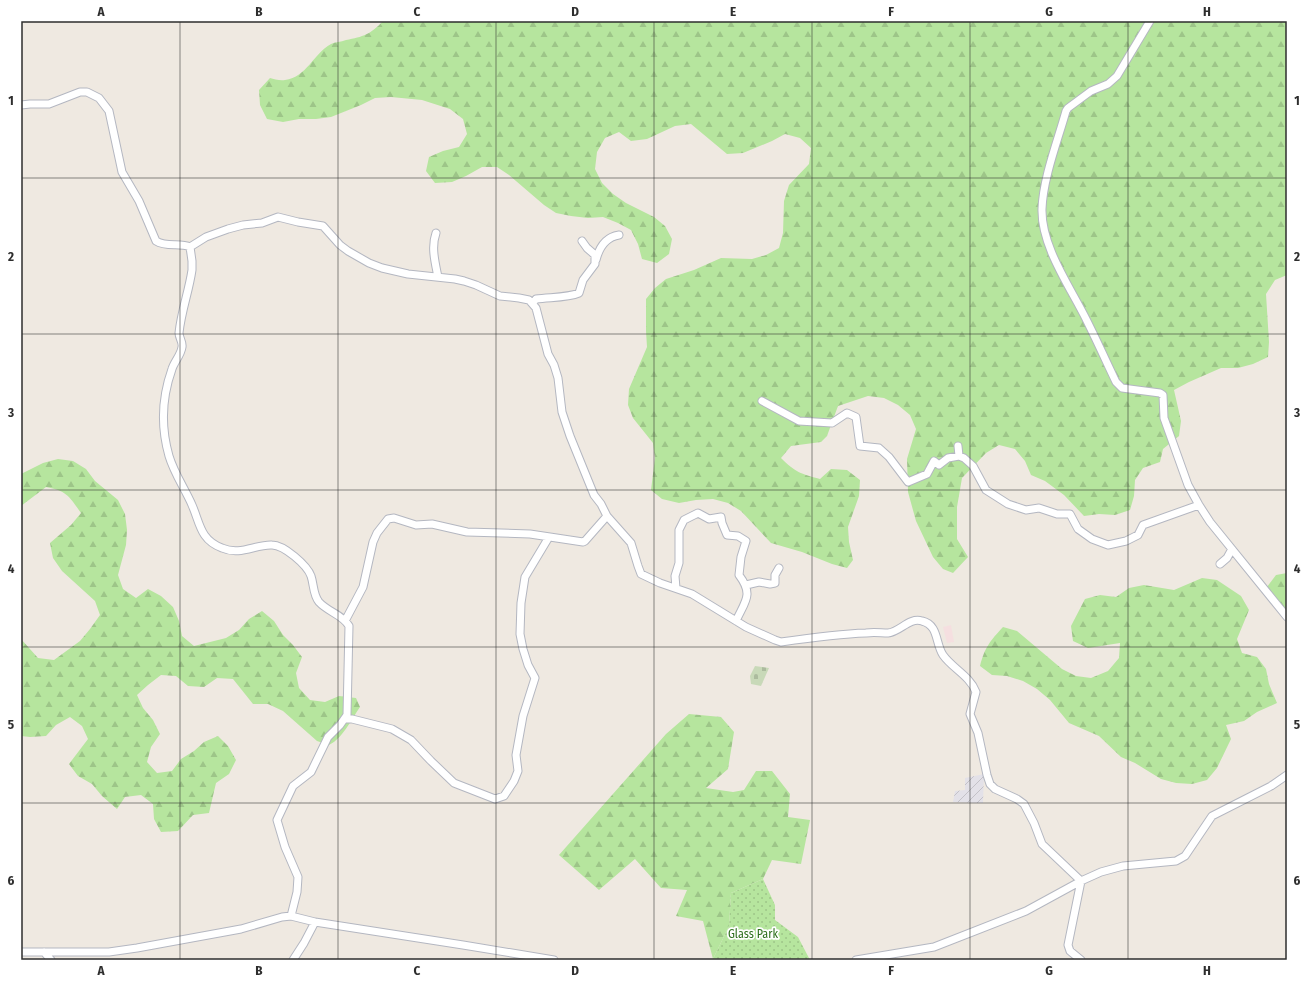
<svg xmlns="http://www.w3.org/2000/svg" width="1308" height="981" font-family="'Fira Sans Condensed',sans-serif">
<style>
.industrial{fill:url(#industrial-furrows)}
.medical{fill:#f5dfe0}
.forest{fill:url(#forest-firs)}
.cemetery{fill:url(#cemetery-stones)}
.park{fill:url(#park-dots)}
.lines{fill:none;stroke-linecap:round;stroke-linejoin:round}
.minor-casing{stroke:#b4b7c1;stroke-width:9}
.minor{stroke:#fff;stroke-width:7}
.grid{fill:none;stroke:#2e2e2e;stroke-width:1;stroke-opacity:0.55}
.labels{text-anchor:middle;stroke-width:3.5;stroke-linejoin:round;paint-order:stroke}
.park-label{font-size:12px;fill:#2c6e1b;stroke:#fff}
.neatline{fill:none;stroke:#2e2e2e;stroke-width:1.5}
.grid-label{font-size:13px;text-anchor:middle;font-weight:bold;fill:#2e2e2e}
</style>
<defs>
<pattern id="industrial-furrows" width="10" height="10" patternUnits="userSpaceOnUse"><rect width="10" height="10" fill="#e3e1e8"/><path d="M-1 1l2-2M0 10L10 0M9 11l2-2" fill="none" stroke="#c3c1c7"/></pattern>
<pattern id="forest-firs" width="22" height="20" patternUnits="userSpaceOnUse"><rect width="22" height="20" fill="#b6e59e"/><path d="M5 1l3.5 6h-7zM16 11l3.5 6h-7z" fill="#9dc588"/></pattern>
<pattern id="cemetery-stones" width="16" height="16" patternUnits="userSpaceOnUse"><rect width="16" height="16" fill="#c8d9b8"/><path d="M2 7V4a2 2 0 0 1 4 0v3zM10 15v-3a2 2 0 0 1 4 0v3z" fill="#acbb9e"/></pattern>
<pattern id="park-dots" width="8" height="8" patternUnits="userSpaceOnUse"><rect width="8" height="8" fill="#b6e59e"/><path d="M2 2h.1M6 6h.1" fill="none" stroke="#9dc588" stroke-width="1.8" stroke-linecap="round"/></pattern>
</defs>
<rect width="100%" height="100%" fill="#efe9e1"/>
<path class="industrial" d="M 984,774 L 983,803 L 953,802 L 955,791 L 965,790 L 965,778 Z"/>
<path class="medical" d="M 951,625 L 954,642 L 947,643 L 943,627 Z"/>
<path class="forest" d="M 383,21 L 1287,21 L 1287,275 L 1275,280 L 1266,294 L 1269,342 L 1268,357 L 1253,364 L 1238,368 L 1221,368 L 1189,382 L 1174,390 L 1181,421 L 1179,436 L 1163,449 L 1160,462 L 1143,468 L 1135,480 L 1134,496 L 1130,510 L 1115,515 L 1099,514 L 1084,516 L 1064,495 L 1045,481 L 1031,475 L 1025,461 L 1015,449 L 999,445 L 986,453 L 962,478 L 957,507 L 957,539 L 968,557 L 953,573 L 943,569 L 933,557 L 916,521 L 908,492 L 907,459 L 916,429 L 910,415 L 898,405 L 884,398 L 868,396 L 838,406 L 827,436 L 821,442 L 791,446 L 781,458 C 795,472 801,474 820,479 L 831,469 L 847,470 L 860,480 L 859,496 L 848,527 L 849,542 L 853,560 L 847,568 L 832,564 L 802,552 L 771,543 L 741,511 L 728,503 L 713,499 L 696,500 L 679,503 L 662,499 L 651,490 L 655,458 L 653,443 L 633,418 L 628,405 L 629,389 L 647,347 L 646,331 L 646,299 L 655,288 L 666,279 L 694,270 L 721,258 L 752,259 L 766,255 L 779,248 L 783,233 L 784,201 L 789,185 L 809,164 L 811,148 L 800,138 L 785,134 L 772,141 L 743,153 L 727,154 L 691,124 L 675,126 L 647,139 L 631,141 L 619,132 L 605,138 L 597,152 L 595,169 L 602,183 L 613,194 L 626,203 L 654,217 L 665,226 L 672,239 L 669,254 L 657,263 L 642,259 L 638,244 L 631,230 L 618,223 L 603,217 L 588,218 L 571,216 L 556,213 L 544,205 L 509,175 L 497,167 L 482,167 L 466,176 L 452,182 L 435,183 L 426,171 L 429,157 L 443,151 L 459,147 L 467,134 L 463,119 L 450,109 L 422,100 L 391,97 L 375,98 L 361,105 L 331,117 L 316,119 L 299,119 L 283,122 L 267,119 L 260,105 L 259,90 L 270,78 C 274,79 280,81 285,80 C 307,77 313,54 331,44 C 335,42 341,42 346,40 C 363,37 371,34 383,21 Z
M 58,459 L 73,461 L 86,469 L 95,481 L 118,500 L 125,514 L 127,530 L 126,545 L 118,575 L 123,589 L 136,598 L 148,589 L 161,596 L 173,607 L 179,621 L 182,636 L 194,646 L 226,638 L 239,630 L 249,619 L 262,611 L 274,621 L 283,635 L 293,645 L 302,657 L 296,673 L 299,688 L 310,700 L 325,702 L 339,696 L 356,698 L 360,707 C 351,720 343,738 329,745 L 317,741 L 283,711 L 268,704 L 253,704 L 233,679 L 217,678 L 204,687 L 188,686 L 176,676 L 161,675 L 148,685 L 137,695 L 143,708 L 153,720 L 160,734 L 151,747 L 147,762 L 157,773 L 172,771 L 181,759 L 194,751 L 204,742 L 218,736 L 228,746 L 236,760 L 229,774 L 216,783 L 209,813 L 193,815 L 178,831 L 161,832 L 154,819 L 153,804 L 141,795 L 125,797 L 117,809 L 102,796 L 92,784 L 78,776 L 69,764 L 88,739 L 82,726 L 70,717 L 56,725 L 46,736 L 30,737 L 21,736 L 21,639 L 38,658 L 54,660 L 80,641 L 90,629 L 100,615 L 95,601 L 62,571 L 53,558 L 50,543 L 71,525 L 81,513 C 69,496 67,491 46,487 L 21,506 L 21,474 L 43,463 Z
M 1287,573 L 1287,613 L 1267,587 L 1276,575 Z
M 1202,578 L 1217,580 L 1241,596 L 1249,610 L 1237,639 L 1242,653 L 1257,657 L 1266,669 L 1269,684 L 1277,703 L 1257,712 L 1244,721 L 1226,725 L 1231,739 L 1217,768 L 1207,780 L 1192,784 L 1176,783 L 1161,779 L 1135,763 L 1121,757 L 1099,736 L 1069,723 L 1050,700 L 1037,689 L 1023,681 L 1007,676 L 992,675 L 980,666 C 985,647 990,641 1003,627 L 1017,631 L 1062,669 L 1076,676 L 1091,678 L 1108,671 L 1119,658 L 1120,643 L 1088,648 L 1073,641 L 1071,626 L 1085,599 L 1100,595 L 1116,597 L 1129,588 L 1144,585 L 1174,590 Z
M 689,714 L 721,717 L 734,732 L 728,769 L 706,788 L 733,792 L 744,790 L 756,771 L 772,771 L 790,794 L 788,817 L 810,820 L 801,864 L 772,860 L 763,879 L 731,893 L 729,926 L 713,959 L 703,921 L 676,916 L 687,890 L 661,888 L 635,859 L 599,890 L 559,855 L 666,734 Z"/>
<path class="cemetery" d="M 755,666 L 769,668 L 761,686 L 751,684 L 750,676 Z"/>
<path class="park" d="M 763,879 L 775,905 L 775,920 L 798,937 L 810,960 L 714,960 L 713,959 L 729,926 L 731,893 Z"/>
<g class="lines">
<g class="minor-casing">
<path id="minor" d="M 1150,21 L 1117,76 L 1108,84 L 1091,91 L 1068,108 L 1066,111 C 1058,140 1043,178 1042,209 C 1041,247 1071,288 1087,321 C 1097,341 1106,361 1116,382 L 1122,388 L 1160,393 L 1163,395 L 1164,418 L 1188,485 L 1199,505 L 1210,522 L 1287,617
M 21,105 L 30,104 L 49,104 L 80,92 L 87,92 L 99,98 L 109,111 L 122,172 L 139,201 L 156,241 C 167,248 180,242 190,247 L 192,261 L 192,270 C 189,291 181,312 179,333 C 179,338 183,342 182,347 C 181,355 174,362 172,369 C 162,397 161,428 169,456 C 174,473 185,489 192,505 C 200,523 200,540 222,548 C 240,556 256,544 272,545 C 284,545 307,565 311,576 C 314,585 313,595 319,602 C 328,612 343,615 349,626 L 347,715 L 340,725 L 328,737 L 311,772 L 293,786 L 277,820 L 285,847 L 298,877 L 297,892 L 291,916
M 436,233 C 431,247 435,262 438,277
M 190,247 L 206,237 L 228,229 L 243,225 L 262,223 L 278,217 L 298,222 L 323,226 L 340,245 L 348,251 L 369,263 L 382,268 L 408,274 L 455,279 L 464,281 L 476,285 L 500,296 L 519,298 L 529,300 L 536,308 L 548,354 L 554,365 L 558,378 L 562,412 L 570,436 L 594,495 L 601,504 L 607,516 L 631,543 L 638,566 L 641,574 L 660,583 L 692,594 L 746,627 L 775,640 L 781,642 C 809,638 838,634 866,633 C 874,632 881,633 888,633 C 900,632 909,617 922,621 C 939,625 935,643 943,655 C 952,668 970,676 976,692 L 970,714 L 978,733 L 987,775 L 990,784 L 995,789 L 1017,799 L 1024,804 L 1034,823 L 1042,844 L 1081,881 L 1068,945 L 1070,951 L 1081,960
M 596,260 C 599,248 606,237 619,235
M 533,303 L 536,299 C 550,297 567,298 579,293 L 583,280 L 595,264 L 595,255 L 587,248 L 582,241
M 762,401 L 799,421 L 832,423 L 847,413 L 856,417 L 860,446 L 879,448 L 889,457 L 908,482 L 927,474 L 934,461 L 939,465 L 948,458 L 959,456 L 958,446
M 959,456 L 964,458 L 973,466 L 986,490 L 1008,504 L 1026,510 L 1039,508 L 1057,514 L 1070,514 L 1078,529 L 1092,539 L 1108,545 L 1126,541 L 1138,535 L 1143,525 L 1199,505
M 1220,564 L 1227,558 L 1232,549
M 746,585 L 759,582 L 770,584 L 775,583 L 775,575 L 779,568
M 676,588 L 675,576 L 679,563 L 679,530 L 684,520 L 698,513 L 709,519 L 721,517 L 722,523 L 727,535 L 738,536 L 746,541 L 741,557 L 739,575 C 754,595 745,601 736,621
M 345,621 L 363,587 L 373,542 L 377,533 L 388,519 L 394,518 L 416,525 L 432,524 L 467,532 L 530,534 L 583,542 L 585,541 L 607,516
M 345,719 L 352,719 L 392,729 L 411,740 L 431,761 L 454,783 L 495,799 L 504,796 L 514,781 L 518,771 L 516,755 L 523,716 L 535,678 L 528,665 L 523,649 L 520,634 L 521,603 L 525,577 L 549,537
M 21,952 L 109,952 L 137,948 L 241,929 L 282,917 L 291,916 L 315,922 L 463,945 L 554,960
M 44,952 L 51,960
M 293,960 L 304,943 L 315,922
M 856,960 L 934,947 L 1026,911 L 1081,881 L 1101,872 L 1123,866 L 1176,861 L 1185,856 L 1212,816 L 1271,786 L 1287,775"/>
</g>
<use href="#minor" class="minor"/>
</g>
<path class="grid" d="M 180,21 L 180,960M 338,21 L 338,960M 496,21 L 496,960M 654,21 L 654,960M 812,21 L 812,960M 970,21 L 970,960M 1128,21 L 1128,960M 21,178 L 1287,178M 21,334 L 1287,334M 21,490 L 1287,490M 21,647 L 1287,647M 21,803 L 1287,803"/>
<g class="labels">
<g class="park-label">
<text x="753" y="938">Glass Park</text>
</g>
</g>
<rect width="1308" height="981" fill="none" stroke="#ffffff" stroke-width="44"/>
<rect x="22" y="22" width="1264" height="937" class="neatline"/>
<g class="grid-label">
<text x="101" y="16">A</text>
<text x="259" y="16">B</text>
<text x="417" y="16">C</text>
<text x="575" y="16">D</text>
<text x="733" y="16">E</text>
<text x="891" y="16">F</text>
<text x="1049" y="16">G</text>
<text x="1207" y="16">H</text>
<text x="11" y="105">1</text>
<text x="1297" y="105">1</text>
<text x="11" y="261">2</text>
<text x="1297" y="261">2</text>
<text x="11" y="417">3</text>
<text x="1297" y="417">3</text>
<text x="11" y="573">4</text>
<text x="1297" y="573">4</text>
<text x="11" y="729">5</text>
<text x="1297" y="729">5</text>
<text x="11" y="885">6</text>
<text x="1297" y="885">6</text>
<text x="101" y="975">A</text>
<text x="259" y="975">B</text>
<text x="417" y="975">C</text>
<text x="575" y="975">D</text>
<text x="733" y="975">E</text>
<text x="891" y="975">F</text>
<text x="1049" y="975">G</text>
<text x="1207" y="975">H</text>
</g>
</svg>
